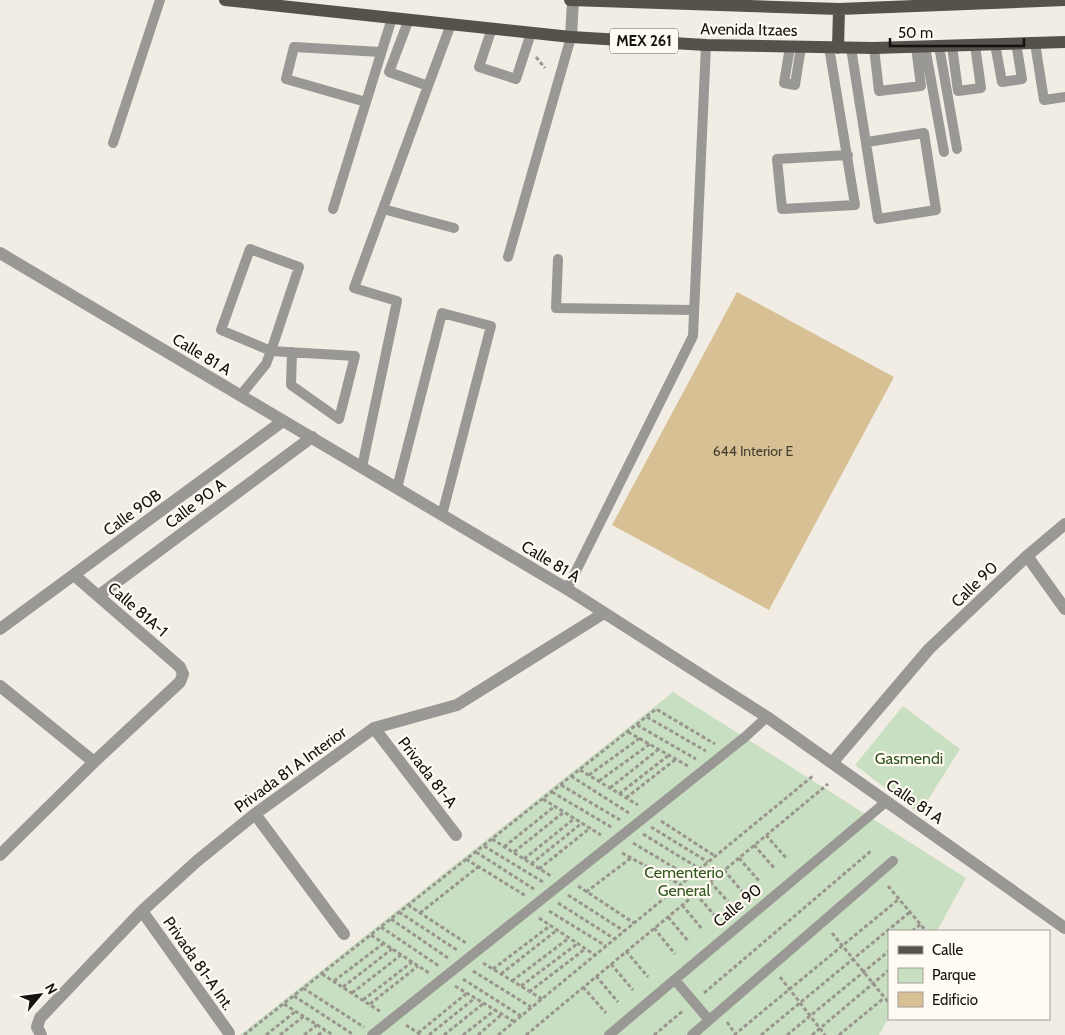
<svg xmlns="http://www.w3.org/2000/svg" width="1065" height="1035" font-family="Cabin,sans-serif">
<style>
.green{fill:#c9dfc1}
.building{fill:#d7c094}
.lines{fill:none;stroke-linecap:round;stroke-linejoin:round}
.path{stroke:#99958f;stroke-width:3;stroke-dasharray:4 2.5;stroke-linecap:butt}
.service{stroke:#999894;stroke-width:10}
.minor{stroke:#999894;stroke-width:12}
.tertiary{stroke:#999894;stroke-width:12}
.primary{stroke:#55524c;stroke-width:12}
.labels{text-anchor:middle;stroke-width:4.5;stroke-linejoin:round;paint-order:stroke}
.number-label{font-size:14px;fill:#463e31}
.shield{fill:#fffaf2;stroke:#5b5854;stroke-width:1}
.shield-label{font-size:15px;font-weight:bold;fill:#151310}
.street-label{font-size:16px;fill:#151310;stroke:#fffaf2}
.park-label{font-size:16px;fill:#31561f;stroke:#fffaf2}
</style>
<rect width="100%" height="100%" fill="#f1ede5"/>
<path class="green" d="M 673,692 L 966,878 L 937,931 L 889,931 L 889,1017 L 879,1035 L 240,1035 Z
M 903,706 L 960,749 L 919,814 L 855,765 Z"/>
<path class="building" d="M 737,292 L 894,377 L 769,610 L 612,525 Z"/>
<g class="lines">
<path class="path" d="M 536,57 L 545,68
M 647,717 L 706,751
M 637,725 L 696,759
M 628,732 L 688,766
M 580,770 L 638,805
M 589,775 L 640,738
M 571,776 L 629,813
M 599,781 L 650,744
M 561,785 L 620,820
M 610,788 L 659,749
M 552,792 L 611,827
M 619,794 L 669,755
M 626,798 L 676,759
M 543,799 L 601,835
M 661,821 L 715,856
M 651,827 L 708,862
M 643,834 L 700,869
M 766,835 L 787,859
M 492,839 L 551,876
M 633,843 L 690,877
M 754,845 L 775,869
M 484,846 L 543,882
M 504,847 L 555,806
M 476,852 L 534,889
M 514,852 L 564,812
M 622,853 L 681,885
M 739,858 L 760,882
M 466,859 L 526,896
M 524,859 L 575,818
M 531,864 L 582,823
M 539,869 L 590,828
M 724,870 L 745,895
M 710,882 L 732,906
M 578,886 L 634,923
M 888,886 L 926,931
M 586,892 L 631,858
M 696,894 L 717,918
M 568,895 L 624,931
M 558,903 L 615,939
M 408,905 L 466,943
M 682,905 L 703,930
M 549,911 L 606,946
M 399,912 L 457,950
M 420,913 L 478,867
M 668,917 L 689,942
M 539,918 L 595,955
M 391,919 L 448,958
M 381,927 L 439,966
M 654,928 L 675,954
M 912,931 L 921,924
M 832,933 L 889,1003
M 371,935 L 429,973
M 626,951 L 648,977
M 483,963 L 542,999
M 611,964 L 633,990
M 493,969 L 551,925
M 473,971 L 531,1007
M 322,974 L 381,1012
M 501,974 L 557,930
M 596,976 L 618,1002
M 780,977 L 825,1035
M 463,979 L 521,1016
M 334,981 L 384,943
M 512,981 L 569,938
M 455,986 L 515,1022
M 521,986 L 577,944
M 343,987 L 392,949
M 583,987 L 606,1013
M 303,988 L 364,1027
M 529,992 L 585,949
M 352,993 L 401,955
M 704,993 L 871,851
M 294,996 L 354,1035
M 363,1000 L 412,962
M 284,1004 L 333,1035
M 370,1004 L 418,966
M 727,1022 L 736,1035
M 406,1025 L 421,1035
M 418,1033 L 467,993
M 244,1035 L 656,709 L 715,744
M 266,1035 L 296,1011
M 280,1035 L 304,1016
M 304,1035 L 317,1025
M 318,1035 L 325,1030
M 429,1035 L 475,998
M 444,1035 L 484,1003
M 463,1035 L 495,1010
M 478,1035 L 502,1014
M 498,1035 L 814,775
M 526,1035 L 828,784
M 654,1035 L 684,1010
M 734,1035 L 899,899
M 761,1035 L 910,912
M 787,1035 L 889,951
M 812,1035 L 889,970
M 839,1035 L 884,998"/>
<path class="service" d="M 409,19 L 389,72 L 428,86 L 451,24
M 492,28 L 479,67 L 516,79 L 531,33
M 1035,43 L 1044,100 L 1065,97
M 995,44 L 1002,82 L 1022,79 L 1016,43
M 939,46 L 957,149
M 952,46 L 958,91 L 981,88 L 975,45
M 790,47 L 784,83 L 795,85 L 801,47
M 829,47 L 855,205 L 782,209 L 777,159 L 848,155
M 925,47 L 944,152
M 851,48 L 878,219 L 936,210 L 924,133 L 867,142
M 874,48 L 879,91 L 921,86 L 916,47
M 366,102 L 286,79 L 294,47 L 381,52
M 113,143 L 160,0
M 333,209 L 392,18
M 383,209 L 454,228
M 508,257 L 571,37
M 558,259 L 556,308 L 694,310
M 240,396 L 266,364 L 271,351 L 299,267 L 250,249 L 221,330 L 271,351 L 355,356 L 339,419 L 291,385 L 292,352
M 362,467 L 397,301 L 354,288 L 428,86
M 397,488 L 442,313 L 491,326 L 442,515
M 567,589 L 693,336 L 706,45
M 675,980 L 709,1020
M 372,1035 L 745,737 L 767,717
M 609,1035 L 887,801
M 692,1035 L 893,861"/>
<path class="minor" d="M 571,37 L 573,0
M 1027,556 L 1065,609
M 98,596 L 312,437
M 0,629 L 283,421
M 0,686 L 94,762
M 374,728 L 456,835
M 832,763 L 929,649 L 1027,556 L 1065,524
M 255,814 L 344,934
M 0,855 L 94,762 L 180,682 L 183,674 L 180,667 L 74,575
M 142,911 L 229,1033
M 41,1035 L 37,1027 L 40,1018 L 142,911 L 197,861 L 255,814 L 374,728 L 457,705 L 604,613"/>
<path class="tertiary" d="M 0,253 L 567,589 L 767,717 L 1065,928"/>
<path class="primary" d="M 225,0 L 571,37 L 706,45 L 874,48 L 1065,42
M 570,0 L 839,9 L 1065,0
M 838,48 L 839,9"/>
</g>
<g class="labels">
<g class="number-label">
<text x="753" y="456">644 Interior E</text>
</g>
<rect class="shield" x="610" y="28.5" width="68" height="25" rx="4"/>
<g class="shield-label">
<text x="644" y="46">MEX 261</text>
</g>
<g class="street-label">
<text transform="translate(749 29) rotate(1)" y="6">Avenida Itzaes</text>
<text transform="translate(202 354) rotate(31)" y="6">Calle 81 A</text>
<text transform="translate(195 503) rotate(-37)" y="6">Calle 90 A</text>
<text transform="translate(132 512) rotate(-36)" y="6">Calle 90B</text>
<text transform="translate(551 561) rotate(31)" y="6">Calle 81 A</text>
<text transform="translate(974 584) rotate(-44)" y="6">Calle 90</text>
<text transform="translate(138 609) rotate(41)" y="6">Calle 81A-1</text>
<text transform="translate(290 769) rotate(-36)" y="6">Privada 81 A Interior</text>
<text transform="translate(428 772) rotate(52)" y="6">Privada 81-A</text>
<text transform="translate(915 801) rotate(35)" y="6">Calle 81 A</text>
<text transform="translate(737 905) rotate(-40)" y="6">Calle 90</text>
<text transform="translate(199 963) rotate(55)" y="6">Privada 81-A Int.</text>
</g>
<g class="park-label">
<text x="909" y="764">Gasmendi</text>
<text x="684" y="878">Cementerio<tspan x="684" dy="18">General</tspan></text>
</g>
</g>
<rect x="888" y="930" width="162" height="90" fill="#fffaf2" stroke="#a19e98"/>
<rect x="898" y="946" width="25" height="8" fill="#55524c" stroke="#a19e98"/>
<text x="932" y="955" font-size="15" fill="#151310">Calle</text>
<rect x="898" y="968" width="25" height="15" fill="#c9dfc1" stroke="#a19e98"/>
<text x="932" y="980" font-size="15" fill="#151310">Parque</text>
<rect x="898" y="992" width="25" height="15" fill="#d7c094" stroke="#a19e98"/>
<text x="932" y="1005" font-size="15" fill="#151310">Edificio</text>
<g transform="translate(40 995) rotate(61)" stroke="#fffaf2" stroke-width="4" paint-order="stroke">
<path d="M0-4L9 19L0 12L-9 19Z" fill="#151310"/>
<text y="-8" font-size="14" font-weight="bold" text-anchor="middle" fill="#151310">N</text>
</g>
<path d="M890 38v8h134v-8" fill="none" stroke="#151310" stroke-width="2.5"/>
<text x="898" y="38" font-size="15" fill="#151310" stroke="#fffaf2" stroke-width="4" paint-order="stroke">50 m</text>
</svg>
